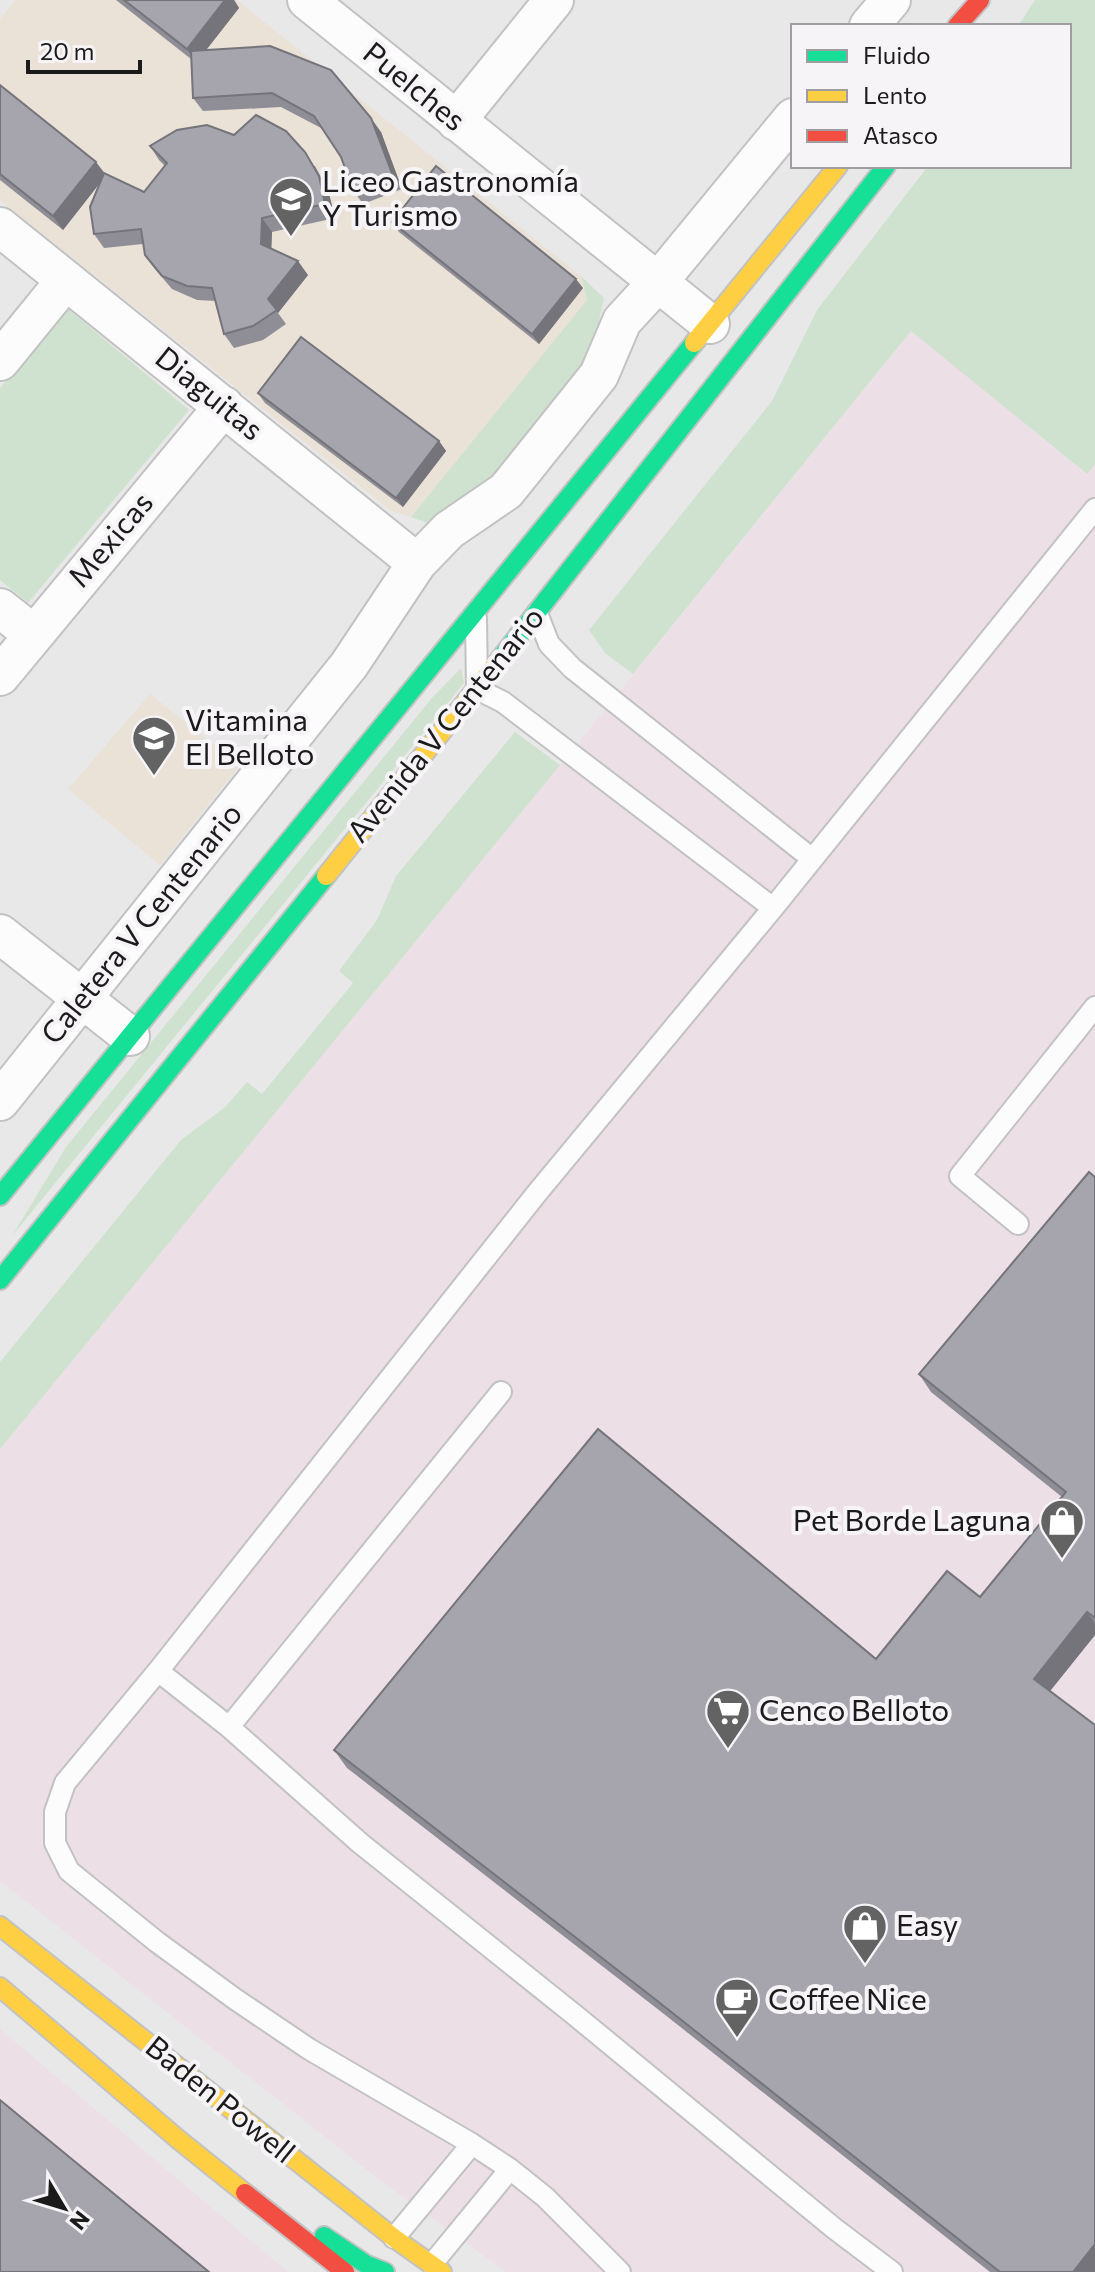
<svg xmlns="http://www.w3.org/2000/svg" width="1095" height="2272" font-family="Commissioner,sans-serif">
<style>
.commercial{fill:#ecdfe6}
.education{fill:#eae1d7}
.green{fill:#cfe2cf}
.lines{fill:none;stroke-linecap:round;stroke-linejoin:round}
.lane-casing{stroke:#c2c2c2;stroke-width:24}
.street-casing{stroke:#c2c2c2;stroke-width:42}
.fast-casing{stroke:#c2c2c2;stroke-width:22}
.slow-casing{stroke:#c2c2c2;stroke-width:22}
.jam-casing{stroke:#c2c2c2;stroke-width:22}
.lane{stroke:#fcfcfc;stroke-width:20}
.street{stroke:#fcfcfc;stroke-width:38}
.fast{stroke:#16e098;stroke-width:18}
.slow{stroke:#ffcf43;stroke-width:18}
.jam{stroke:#f24e42;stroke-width:18}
.wall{fill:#8f8e96}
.shaded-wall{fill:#74747a}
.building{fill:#a6a5ae;stroke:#74747a;stroke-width:2}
.labels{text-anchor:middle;stroke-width:8;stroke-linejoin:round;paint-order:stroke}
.street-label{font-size:30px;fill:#1c1b1c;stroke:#f7f4f7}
.poi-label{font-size:30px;fill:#1c1b1c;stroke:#f7f4f7;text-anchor:start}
</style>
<rect width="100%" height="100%" fill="#e9e8e9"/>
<path class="commercial" d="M 912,330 L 1086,474 L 1095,464 L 1095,2272 L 506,2272 L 381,2181 L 0,1881 L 0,1449 L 560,765 Z
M 0,2029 L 288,2272 L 0,2272 Z"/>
<path class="education" d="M 15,0 L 237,0 L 581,276 L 587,300 L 411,517 L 391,511 L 0,200 L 0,19 Z
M 150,694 L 240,765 L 160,865 L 68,789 Z"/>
<path class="green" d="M 1035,0 L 1095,0 L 1095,464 L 1087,474 L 911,331 L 633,674 L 605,653 L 589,630 L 772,401 L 817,310 L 928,166 L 1069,166 L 1069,26 L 1018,26 Z
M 581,276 L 604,298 L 599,321 L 608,324 L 596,363 L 494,490 L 439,527 L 411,517 L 587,300 Z
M 67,308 L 189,410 L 28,603 L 0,580 L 0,388 Z
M 461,668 L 464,683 L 12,1236 L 66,1147 L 431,699 Z
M 515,732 L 560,765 L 0,1449 L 0,1362 L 181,1140 L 224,1108 L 247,1082 L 262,1094 L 353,983 L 339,971 L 377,920 L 396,876 Z"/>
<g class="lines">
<g class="lane-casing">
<path id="lane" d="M 537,613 L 549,644 L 572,668 L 811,858
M 476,618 L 477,689 L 503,702 L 773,908
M 1018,1224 L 960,1176 L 1095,1007
M 158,1671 L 229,1727 L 360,1843 L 576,2016 L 835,2229 L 892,2272
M 229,1727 L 501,1392
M 394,2238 L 472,2144
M 432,2264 L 510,2169
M 620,2272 L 545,2197 L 510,2169 L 472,2144 L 309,2049 L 235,1999 L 157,1942 L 69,1871 L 55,1843 L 55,1812 L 65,1783 L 158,1671 L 537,1193 L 773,908 L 1095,509"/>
</g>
<g class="street-casing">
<path id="street" d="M 307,0 L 710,324
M 869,26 L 891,0
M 456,121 L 554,0
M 0,227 L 417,563
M 0,361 L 66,280
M 0,608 L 33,634
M 0,676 L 224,406
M 0,934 L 130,1036
M 0,1101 L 349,665 L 417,563 L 449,530 L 506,491 L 599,375 L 622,321 L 658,282 L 793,118"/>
</g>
<g class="fast-casing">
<path id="fast" d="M 497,663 L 886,166
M 0,1196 L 694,343
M 0,1280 L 326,876
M 324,2236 L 367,2265 L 385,2272"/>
</g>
<g class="slow-casing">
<path id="slow" d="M 694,343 L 838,166
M 326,876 L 497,663
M 0,1926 L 394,2238 L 442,2272
M 0,1987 L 179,2140 L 245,2193"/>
</g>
<g class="jam-casing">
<path id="jam" d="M 957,26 L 980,0
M 245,2193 L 345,2272"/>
</g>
<use href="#lane" class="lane"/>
<use href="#street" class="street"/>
<use href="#fast" class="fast"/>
<use href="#slow" class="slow"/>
<use href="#jam" class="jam"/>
</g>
<path class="wall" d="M 116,0 L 234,0 L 239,8 L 206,50 L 381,132 L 402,189 L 363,204 L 353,190 L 341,157 L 323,129 L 281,107 L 203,111 L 193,98 L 191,59 Z
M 0,85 L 105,174 L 144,192 L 165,166 L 159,160 L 150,146 L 315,166 L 328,190 L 335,218 L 272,232 L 271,248 L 308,275 L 278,313 L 286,324 L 263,340 L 234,348 L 224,334 L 216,301 L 197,300 L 172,289 L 155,269 L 145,255 L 143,244 L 104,248 L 94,234 L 100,183 L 63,230 L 0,180 Z
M 392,222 L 583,288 L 539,344 L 399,232 Z
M 258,393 L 439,441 L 446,451 L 403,507 L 265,403 Z
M 1095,1177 L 1095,1635 L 1050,1691 L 1095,2272 L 990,2272 L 664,2014 L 347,1768 L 334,1750 L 876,1659 L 980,1597 L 1062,1497 L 931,1392 L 919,1374 Z"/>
<path class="shaded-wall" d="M 225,0 L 234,0 L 239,8 L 196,63 L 187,49 Z
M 371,118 L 381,132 L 402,189 L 393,176 Z
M 305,152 L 328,190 L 335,218 L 325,204 Z
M 96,162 L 106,175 L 63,230 L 53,216 Z
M 262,218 L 272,232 L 271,258 L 261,244 Z
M 298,261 L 308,275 L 278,313 L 268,299 Z
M 576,279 L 583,288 L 539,344 L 532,334 Z
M 439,441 L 446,451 L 403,507 L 396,498 Z
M 1087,1612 L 1095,1623 L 1095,1635 L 1046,1696 L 1034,1679 Z
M 1095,2244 L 1095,2272 L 1073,2272 Z"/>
<path class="building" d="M 124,0 L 225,0 L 187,49 Z
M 270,46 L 331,70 L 371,118 L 393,176 L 353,190 L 341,157 L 314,116 L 272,93 L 193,98 L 191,51 Z
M 0,85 L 96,162 L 53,216 L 0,174 Z
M 256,115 L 286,131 L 305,152 L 319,176 L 325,204 L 262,218 L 261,244 L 298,261 L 268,299 L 277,310 L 253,326 L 224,334 L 212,288 L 187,286 L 162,276 L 145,255 L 141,229 L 94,234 L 90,207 L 104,173 L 144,192 L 167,163 L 150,146 L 177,130 L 207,125 L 234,135 Z
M 436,166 L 576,279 L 532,334 L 392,222 Z
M 301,337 L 439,441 L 396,498 L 258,393 Z
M 1089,1172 L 1095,1177 L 1095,1618 L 1087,1612 L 1034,1679 L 1095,1725 L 1095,2244 L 1073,2272 L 1000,2272 L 651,1996 L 334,1750 L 598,1429 L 876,1659 L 947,1571 L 980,1597 L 1066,1492 L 919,1374 Z
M 0,2100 L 209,2272 L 0,2272 Z"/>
<defs>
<g id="school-pin" transform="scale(2.3)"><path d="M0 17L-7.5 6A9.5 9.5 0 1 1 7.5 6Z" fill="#646364" stroke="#f7f4f7"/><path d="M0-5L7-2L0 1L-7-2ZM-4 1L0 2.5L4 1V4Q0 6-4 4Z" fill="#fff"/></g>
<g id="shop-pin" transform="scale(2.3)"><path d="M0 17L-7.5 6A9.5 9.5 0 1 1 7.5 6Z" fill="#646364" stroke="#f7f4f7"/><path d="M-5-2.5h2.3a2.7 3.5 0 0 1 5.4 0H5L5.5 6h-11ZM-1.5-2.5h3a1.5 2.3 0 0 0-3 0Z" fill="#fff"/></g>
<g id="supermarket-pin" transform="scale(2.3)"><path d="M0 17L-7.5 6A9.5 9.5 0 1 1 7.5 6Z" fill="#646364" stroke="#f7f4f7"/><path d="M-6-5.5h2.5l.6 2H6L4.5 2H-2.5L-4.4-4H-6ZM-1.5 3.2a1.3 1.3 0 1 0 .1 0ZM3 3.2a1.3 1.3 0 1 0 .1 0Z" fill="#fff"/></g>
<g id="cafe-pin" transform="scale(2.3)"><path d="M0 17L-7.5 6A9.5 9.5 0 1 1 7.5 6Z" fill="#646364" stroke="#f7f4f7"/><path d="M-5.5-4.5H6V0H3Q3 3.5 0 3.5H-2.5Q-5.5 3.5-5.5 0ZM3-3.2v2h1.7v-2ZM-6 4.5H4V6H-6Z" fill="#fff"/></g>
</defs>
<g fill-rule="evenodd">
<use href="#school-pin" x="291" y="199"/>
<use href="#school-pin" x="154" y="738"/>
<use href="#shop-pin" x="1062" y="1521"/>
<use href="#supermarket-pin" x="728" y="1711"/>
<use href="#shop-pin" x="865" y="1926"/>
<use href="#cafe-pin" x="737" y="2000"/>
</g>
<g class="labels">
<g class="street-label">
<text transform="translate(414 87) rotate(39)" y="10">Puelches</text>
<text transform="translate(209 394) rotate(39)" y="10">Diaguitas</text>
<text transform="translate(111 540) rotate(-50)" y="10">Mexicas</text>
<text transform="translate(446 725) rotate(-51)" y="10">Avenida V Centenario</text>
<text transform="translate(142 924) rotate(-51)" y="10">Caletera V Centenario</text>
<text transform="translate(220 2100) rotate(39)" y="10">Baden Powell</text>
</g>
<g class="poi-label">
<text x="322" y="192">Liceo Gastronomía<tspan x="322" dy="34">Y Turismo</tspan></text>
<text x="185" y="731">Vitamina<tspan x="185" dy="34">El Belloto</tspan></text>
<text x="1031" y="1531" text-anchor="end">Pet Borde Laguna</text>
<text x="759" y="1721">Cenco Belloto</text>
<text x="896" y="1936">Easy</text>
<text x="768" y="2010">Coffee Nice</text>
</g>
</g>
<rect x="791" y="24" width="280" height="144" fill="#f7f4f7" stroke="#9f9d9f" stroke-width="2"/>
<rect x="807" y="50" width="40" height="12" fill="#16e098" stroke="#9f9d9f" stroke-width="2"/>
<text x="863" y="64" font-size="24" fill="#1c1b1c">Fluido</text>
<rect x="807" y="90" width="40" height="12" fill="#ffcf43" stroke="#9f9d9f" stroke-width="2"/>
<text x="863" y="104" font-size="24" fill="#1c1b1c">Lento</text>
<rect x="807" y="130" width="40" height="12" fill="#f24e42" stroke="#9f9d9f" stroke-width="2"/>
<text x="863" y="144" font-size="24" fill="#1c1b1c">Atasco</text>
<g transform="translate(64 2208) rotate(128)" stroke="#f7f4f7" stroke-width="6" paint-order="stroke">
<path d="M0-6L14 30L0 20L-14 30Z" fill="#1c1b1c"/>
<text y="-12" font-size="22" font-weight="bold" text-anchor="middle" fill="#1c1b1c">N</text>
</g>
<path d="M28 60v12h112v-12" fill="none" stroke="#1c1b1c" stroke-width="4"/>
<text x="40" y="60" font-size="24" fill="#1c1b1c" stroke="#f7f4f7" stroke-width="6" paint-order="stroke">20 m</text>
</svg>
